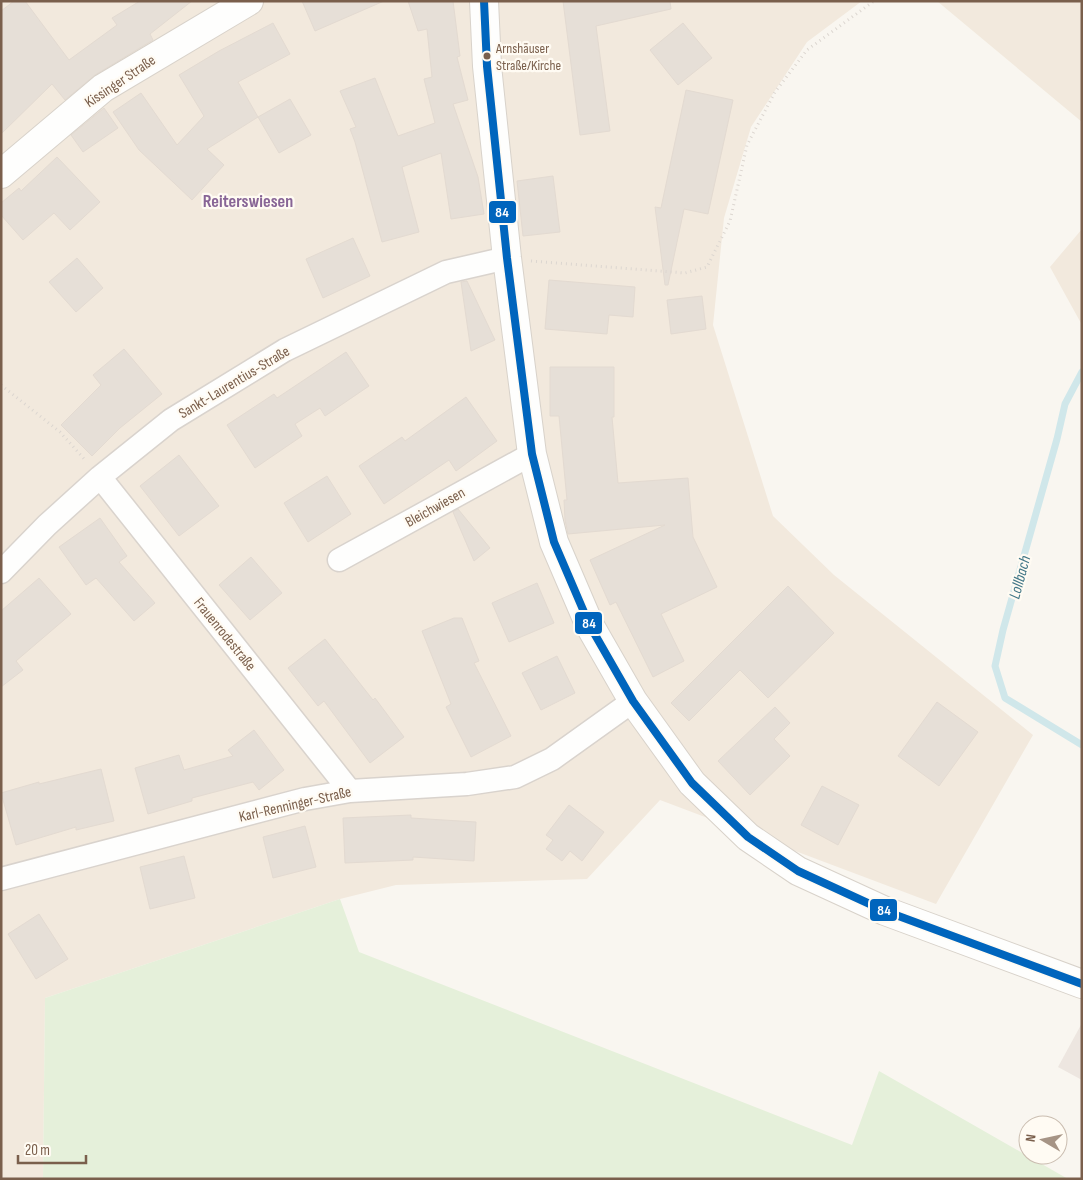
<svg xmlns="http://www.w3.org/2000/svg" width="1083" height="1180" font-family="'Sofia Sans Condensed',sans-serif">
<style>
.residential{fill:#f2e9dd}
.industrial{fill:#ede6e0}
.green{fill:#e5f0da}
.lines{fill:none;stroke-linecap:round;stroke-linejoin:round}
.stream{stroke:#d0e7ea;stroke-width:7}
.building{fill:#e6dfd7;stroke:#e3dad1}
.street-casing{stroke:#d9d3cd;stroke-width:25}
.secondary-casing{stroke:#d8d2ca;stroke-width:30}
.path{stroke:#dcd6d0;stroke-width:3;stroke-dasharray:1 4;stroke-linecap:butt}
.street{stroke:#fefefd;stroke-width:22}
.secondary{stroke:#fefefd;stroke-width:28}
.bus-1-casing{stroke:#fffbf3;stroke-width:11}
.bus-1{stroke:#0065bd;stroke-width:8}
.bus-dot{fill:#7a5f4c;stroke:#fffbf3;stroke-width:2}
.labels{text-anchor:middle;stroke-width:4.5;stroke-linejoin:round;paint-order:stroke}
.bus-label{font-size:14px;fill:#7a5f4c;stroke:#fffbf3;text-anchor:start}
.street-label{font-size:15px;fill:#7a5f4c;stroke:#fffbf3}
.water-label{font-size:16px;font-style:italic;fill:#427787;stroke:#fffbf3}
.quarter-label{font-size:18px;font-weight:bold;fill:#886596;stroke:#fffbf3}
.line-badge{stroke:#fffbf3;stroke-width:2}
.badge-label{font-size:14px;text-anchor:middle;font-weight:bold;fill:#fff}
</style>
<rect width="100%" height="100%" fill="#f9f6f0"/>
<path class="residential" d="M 1,1 L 862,1 L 807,42 L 751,127 L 724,218 L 713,325 L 773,516 L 834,575 L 1033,735 L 936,904 L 660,800 L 587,879 L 396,885 L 340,899 L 45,998 L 43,1179 L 1,1179 Z
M 937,1 L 1082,1 L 1082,122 Z
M 1082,229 L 1082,325 L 1050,267 Z"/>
<path class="industrial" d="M 1082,1023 L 1082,1080 L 1058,1067 Z"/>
<path class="green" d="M 340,899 L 359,952 L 852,1145 L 879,1071 L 1068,1179 L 43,1179 L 45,998 Z"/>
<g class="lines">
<path class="stream" d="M 1082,372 L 1065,404 L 1057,439 L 1003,630 L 995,666 L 1005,698 L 1082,745"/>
</g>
<path class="building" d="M 14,1 L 25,1 L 69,60 L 117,25 L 112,18 L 140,1 L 192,1 L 150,34 L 153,40 L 95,75 L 65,100 L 52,84 L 1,134 L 1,11 Z
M 302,1 L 384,1 L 315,31 Z
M 408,1 L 453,1 L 460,56 L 457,57 L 468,100 L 453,104 L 478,177 L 484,214 L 451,219 L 441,153 L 402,167 L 419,232 L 382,242 L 355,142 L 350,129 L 356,127 L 340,91 L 375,78 L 398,136 L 435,123 L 424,79 L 432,77 L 427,29 L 418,31 Z
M 563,1 L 670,1 L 671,9 L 596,26 L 610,131 L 580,135 Z
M 273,23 L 290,54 L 238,82 L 258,117 L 207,149 L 224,165 L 192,200 L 139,150 L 113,112 L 141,93 L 177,145 L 204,116 L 179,75 L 219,51 Z
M 683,23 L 712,58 L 678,85 L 650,50 Z
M 686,90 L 733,100 L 708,214 L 684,209 L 668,285 L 665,285 L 655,207 L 661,208 Z
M 290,99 L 311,135 L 279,153 L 258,117 Z
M 104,108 L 118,128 L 83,152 L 71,135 Z
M 57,157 L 100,202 L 70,230 L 54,213 L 23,240 L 1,215 L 1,203 L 19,188 L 21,191 Z
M 553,176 L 560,232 L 523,236 L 517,181 Z
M 353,238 L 370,276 L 323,298 L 306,259 Z
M 77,258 L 103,288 L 76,312 L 49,282 Z
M 549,280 L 635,287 L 633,317 L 609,315 L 607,334 L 545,329 Z
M 467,281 L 495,340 L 471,351 L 461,282 Z
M 702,296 L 706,329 L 671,334 L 667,300 Z
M 124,349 L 162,394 L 120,428 L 92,456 L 61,425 L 101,385 L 93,375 Z
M 346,352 L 369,386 L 325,416 L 320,408 L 295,424 L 302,436 L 255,468 L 227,425 L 274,394 L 277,398 Z
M 550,367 L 614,367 L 614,417 L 612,417 L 618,483 L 688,478 L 693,537 L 717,587 L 661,614 L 684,661 L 653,677 L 616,602 L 610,605 L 590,560 L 665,525 L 568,534 L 565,520 L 564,500 L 567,500 L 559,416 L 550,416 Z
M 466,397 L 497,441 L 456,471 L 449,460 L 384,504 L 359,466 L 402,437 L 405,441 Z
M 179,455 L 219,506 L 179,536 L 140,486 Z
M 327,476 L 351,514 L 308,542 L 284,503 Z
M 458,509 L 490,548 L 474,561 L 453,512 Z
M 100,518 L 127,556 L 119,562 L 155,603 L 134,621 L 96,578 L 86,585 L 59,547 Z
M 251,557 L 282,593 L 250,620 L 219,585 Z
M 39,578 L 71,614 L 16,661 L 23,670 L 1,687 L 1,611 Z
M 537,583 L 554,623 L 509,642 L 492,603 Z
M 788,586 L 834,633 L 768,698 L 740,670 L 689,721 L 671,703 Z
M 454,618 L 462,618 L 479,661 L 474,663 L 511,736 L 471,757 L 446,707 L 451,704 L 422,631 Z
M 325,639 L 373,700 L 375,698 L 404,737 L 370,763 L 324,701 L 318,706 L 288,668 Z
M 557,656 L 575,693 L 541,710 L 522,673 Z
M 937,702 L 978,732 L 939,786 L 898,756 Z
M 775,707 L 790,723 L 774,739 L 790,756 L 750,795 L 718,761 Z
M 254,730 L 284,770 L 259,790 L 253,782 L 192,798 L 192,801 L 148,814 L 135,768 L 179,755 L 184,770 L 233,756 L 228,750 Z
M 101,769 L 114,821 L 76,830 L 76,827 L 16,845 L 1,793 L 39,782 L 39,784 Z
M 822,786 L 859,805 L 838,845 L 801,825 Z
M 569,805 L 604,832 L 582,861 L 570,851 L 562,861 L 546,849 L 553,840 L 546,835 Z
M 411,815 L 411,818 L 476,822 L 474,861 L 413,857 L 413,860 L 345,863 L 343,818 Z
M 305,826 L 316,867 L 273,878 L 263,837 Z
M 184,856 L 195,898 L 150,909 L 140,867 Z
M 39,914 L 68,959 L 36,979 L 8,934 Z"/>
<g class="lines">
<g class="street-casing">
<path id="street" d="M 100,477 L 350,791
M 339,560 L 532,454
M 1,572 L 47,525 L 100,477 L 171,420 L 285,350 L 446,272 L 507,258
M 1,879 L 305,799 L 350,791 L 467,784 L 515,777 L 552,759 L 633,701"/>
</g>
<g class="secondary-casing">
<path id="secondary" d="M 484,1 L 487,66 L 507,258 L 532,454 L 554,542 L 590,626 L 633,701 L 692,783 L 748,837 L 798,871 L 885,911 L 1082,984
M 1,174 L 103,88 L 249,1"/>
</g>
<path class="path" d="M 531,261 L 685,273 L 707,267 L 730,221 L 747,145 L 775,92 L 807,50 L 874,1
M 1,385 L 60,432 L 86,461"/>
<use href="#street" class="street"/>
<use href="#secondary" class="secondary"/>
<g class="bus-1-casing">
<path id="bus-1" d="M 484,1 L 487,66 L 507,258 L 532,454 L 554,542 L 590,626 L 633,701 L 692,783 L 748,837 L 798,871 L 885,911 L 1082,984"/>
</g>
<use href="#bus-1" class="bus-1"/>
</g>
<circle class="bus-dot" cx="487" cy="56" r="4.5"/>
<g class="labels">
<g class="bus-label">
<text x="496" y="53">Arnshäuser<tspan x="496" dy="17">Straße/Kirche</tspan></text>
</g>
<g class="street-label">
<text transform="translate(120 81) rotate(-34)" y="5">Kissinger Straße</text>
<text transform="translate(234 382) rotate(-31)" y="5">Sankt-Laurentius-Straße</text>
<text transform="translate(435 507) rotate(-29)" y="5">Bleichwiesen</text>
<text transform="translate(225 634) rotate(51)" y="5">Frauenrodestraße</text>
<text transform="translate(295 804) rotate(-13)" y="5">Karl-Renninger-Straße</text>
</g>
<g class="water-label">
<text transform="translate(1019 577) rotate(-75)" y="6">Lollbach</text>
</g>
<g class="quarter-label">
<text x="248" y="207">Reiterswiesen</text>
</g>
</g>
<g class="line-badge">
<rect x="488" y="200" width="29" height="24" rx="5" fill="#0065bd"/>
<rect x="574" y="611" width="29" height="24" rx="5" fill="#0065bd"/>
<rect x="869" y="898" width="29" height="24" rx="5" fill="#0065bd"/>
</g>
<g class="badge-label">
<text x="502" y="217">84</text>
<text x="589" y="628">84</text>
<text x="884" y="915">84</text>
</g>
<rect width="1083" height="1180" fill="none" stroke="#7a5f4c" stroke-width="5"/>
<g transform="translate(1043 1140) rotate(279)"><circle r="24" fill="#fffbf3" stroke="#cabdb0"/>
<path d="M0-4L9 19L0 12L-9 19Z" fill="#a69485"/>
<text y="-8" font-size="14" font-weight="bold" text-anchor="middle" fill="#7a5f4c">N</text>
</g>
<path d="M18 1155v8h68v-8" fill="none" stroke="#7a5f4c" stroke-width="2.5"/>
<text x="25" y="1155" font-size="15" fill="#7a5f4c" stroke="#fffbf3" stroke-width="4" paint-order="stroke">20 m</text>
</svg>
